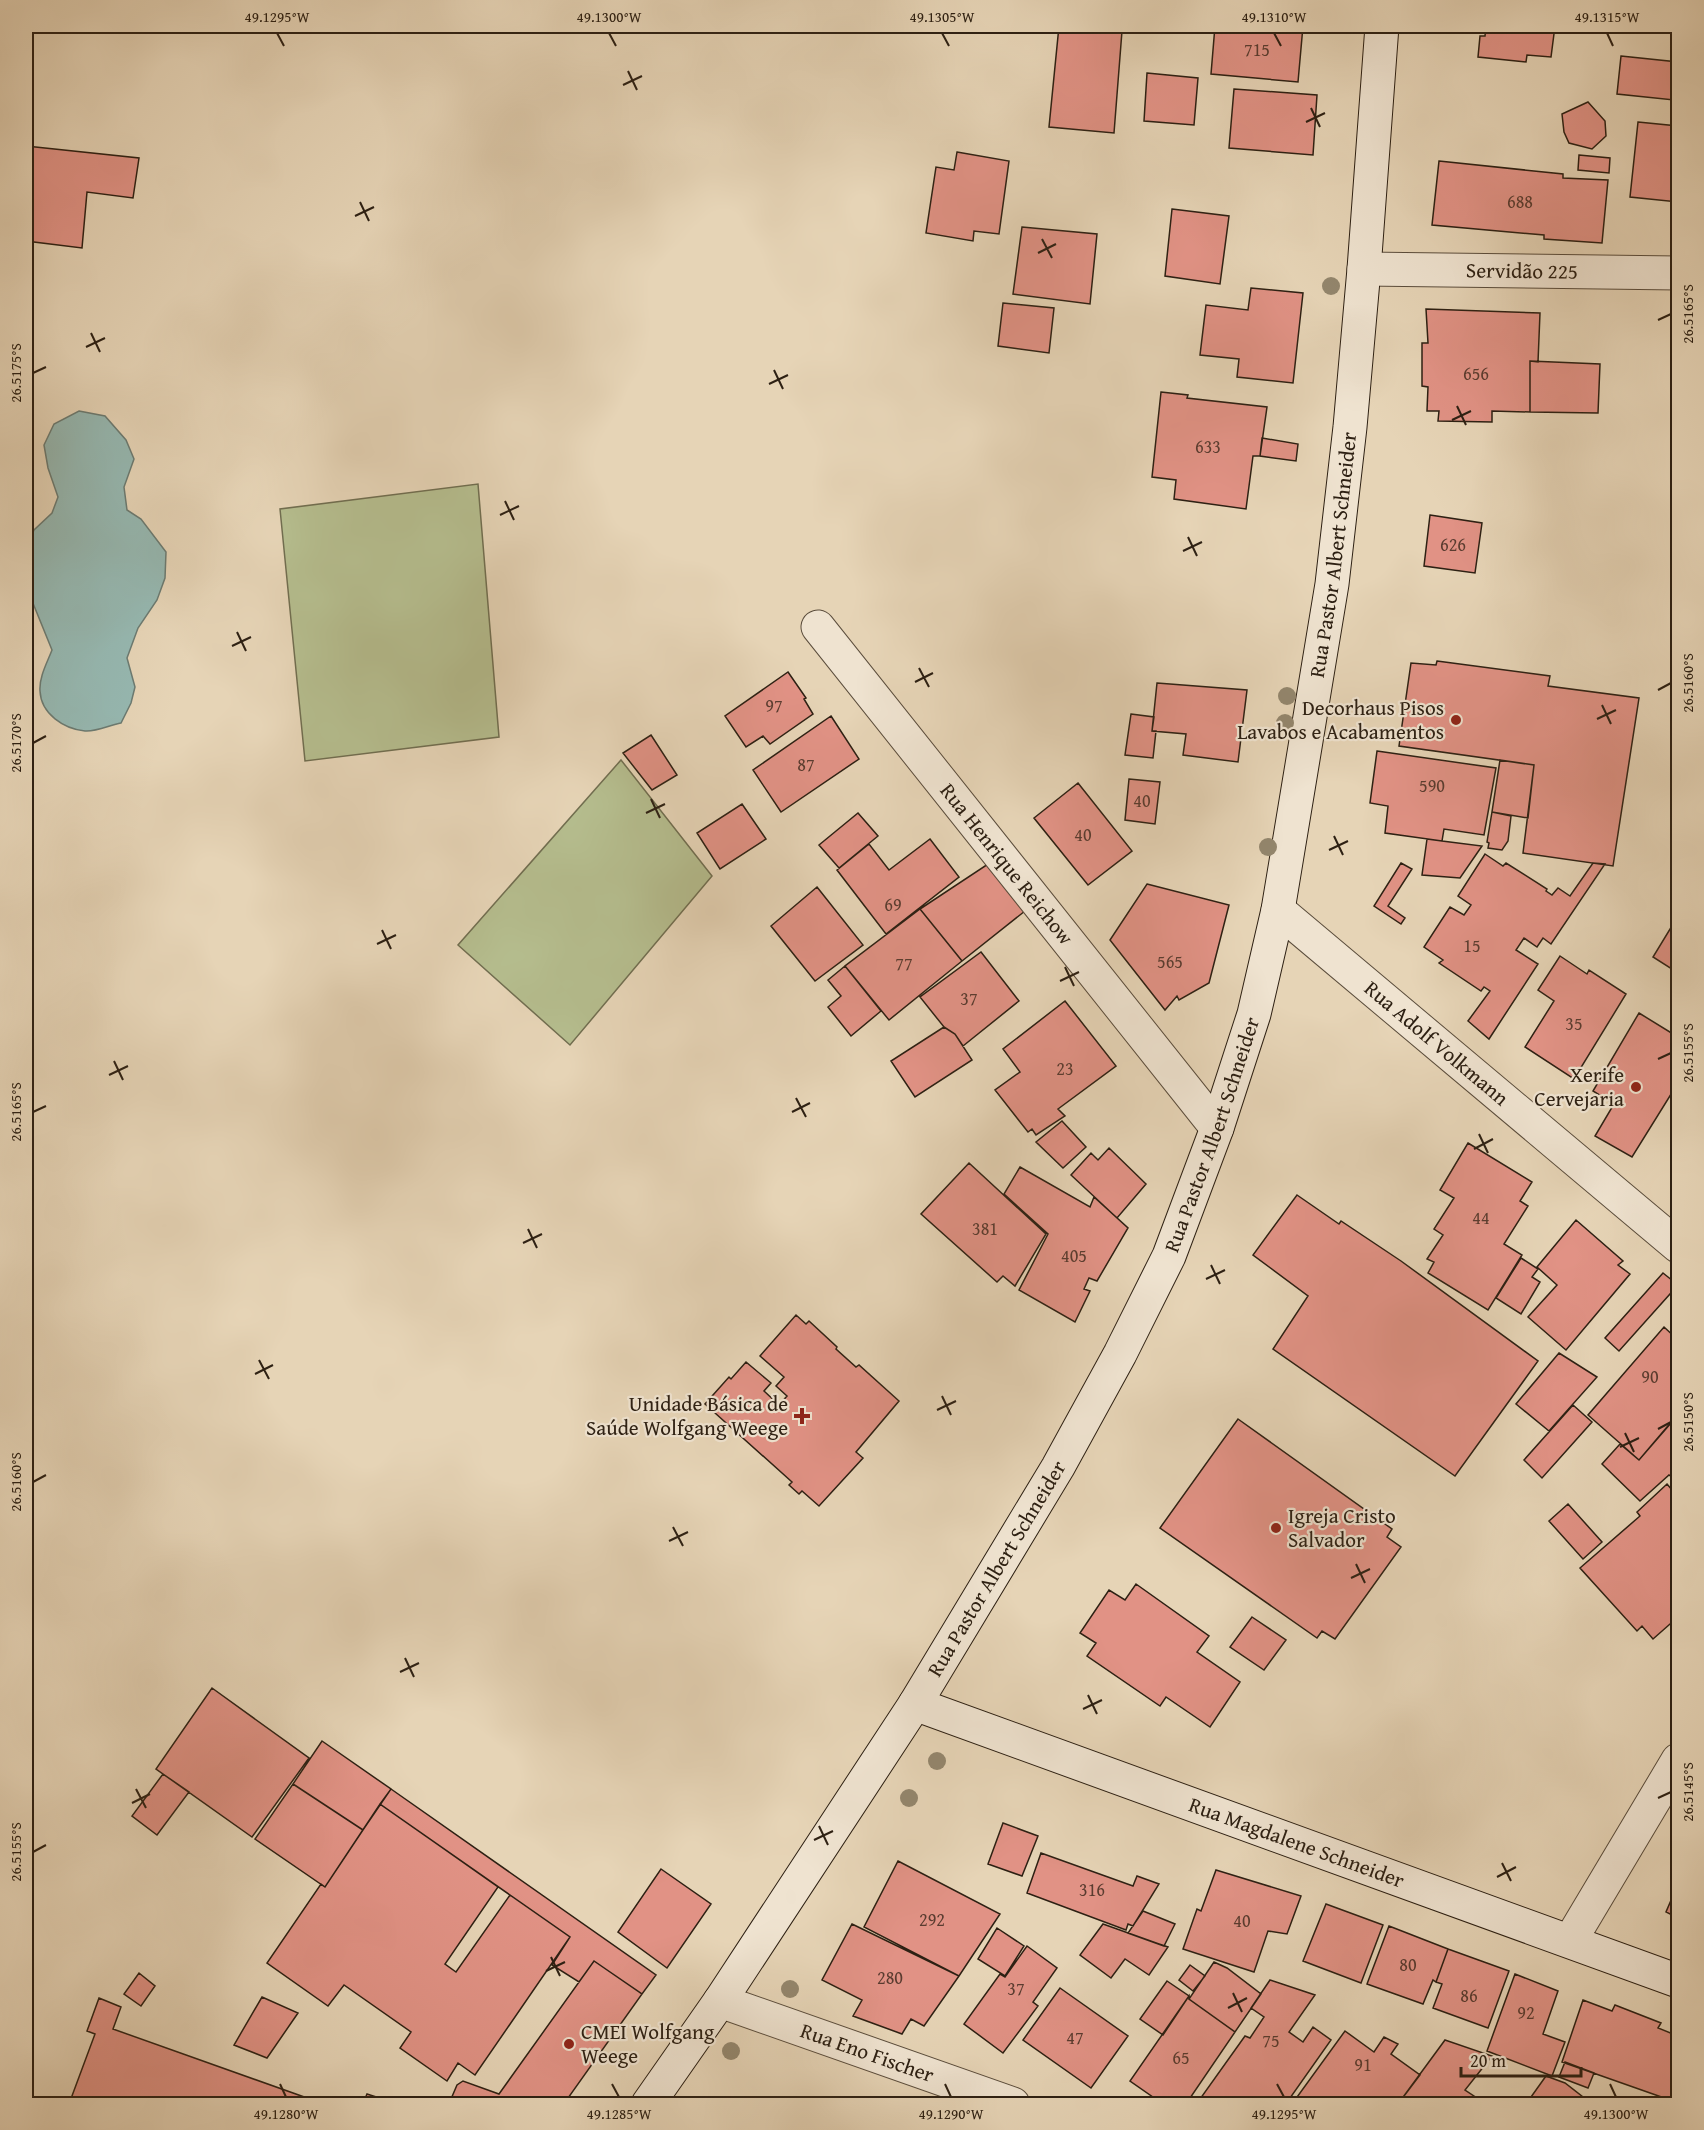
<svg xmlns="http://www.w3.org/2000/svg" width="1704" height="2130" font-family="'Gentium Book Plus',serif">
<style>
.green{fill:#b5bd8e;stroke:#716e50;stroke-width:1.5}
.water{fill:#96b8b1;stroke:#6c7b72;stroke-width:1.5}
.building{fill:#e19285;stroke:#2d2013;stroke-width:1.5}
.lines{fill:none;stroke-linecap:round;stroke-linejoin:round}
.street-casing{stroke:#5b4d3c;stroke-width:35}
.secondary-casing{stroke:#2d2013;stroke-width:35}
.street{stroke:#efe3d0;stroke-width:33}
.secondary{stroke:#efe3d0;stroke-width:33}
.tree{fill:#93866d}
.ticks{fill:none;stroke:#2d2013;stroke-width:2}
.poi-dot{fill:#8f2418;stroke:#efe3d0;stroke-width:2}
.labels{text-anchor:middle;stroke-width:4.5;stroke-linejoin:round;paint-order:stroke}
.number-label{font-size:18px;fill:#5a3c30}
.street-label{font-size:21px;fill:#2d2013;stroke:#efe3d0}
.poi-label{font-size:21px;fill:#2d2013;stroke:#efe3d0;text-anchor:end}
.neatline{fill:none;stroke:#2d2013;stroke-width:2}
.ticks-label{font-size:15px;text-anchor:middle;fill:#2d2013}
</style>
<rect width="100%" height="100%" fill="#e6d4b6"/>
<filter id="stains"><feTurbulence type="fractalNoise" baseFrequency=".00333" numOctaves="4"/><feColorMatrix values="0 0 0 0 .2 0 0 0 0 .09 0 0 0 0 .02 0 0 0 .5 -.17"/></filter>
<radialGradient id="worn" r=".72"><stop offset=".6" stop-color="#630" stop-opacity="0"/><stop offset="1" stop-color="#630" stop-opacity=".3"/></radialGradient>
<path class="green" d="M 478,484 L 499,737 L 305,761 L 280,509 Z
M 621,760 L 712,876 L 570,1045 L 458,945 Z"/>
<path class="water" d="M 79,411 L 105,416 L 126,440 L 134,459 L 124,487 L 127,510 L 141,519 L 166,552 L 165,578 L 157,600 L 138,628 L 127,658 L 135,687 L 131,703 L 121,723 C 110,725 96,732 85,731 C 64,729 41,714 40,691 C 39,677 47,663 52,650 L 26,586 L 26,548 L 34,530 L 52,513 L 58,497 L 48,468 L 44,445 L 54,424 Z"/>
<path class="building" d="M 1059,26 L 1122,31 L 1114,133 L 1049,127 Z
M 1215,26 L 1303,26 L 1298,82 L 1211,74 Z
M 1486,26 L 1555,26 L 1551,57 L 1527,55 L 1526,62 L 1478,57 L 1480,36 L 1485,36 Z
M 1621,56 L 1678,62 L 1674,100 L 1617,94 Z
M 1147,73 L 1198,78 L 1194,125 L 1144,121 Z
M 1234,89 L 1317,95 L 1313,155 L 1229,148 Z
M 1588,102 L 1605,121 L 1606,136 L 1592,149 L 1569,143 L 1564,132 L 1562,114 Z
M 1638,122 L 1678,126 L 1678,202 L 1630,197 Z
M 26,146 L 139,158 L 133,198 L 87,192 L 82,248 L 26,241 Z
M 957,152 L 1009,161 L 999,234 L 974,231 L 973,241 L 926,233 L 936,167 L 954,170 Z
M 1579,155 L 1610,158 L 1609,173 L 1578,170 Z
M 1439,161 L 1563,174 L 1563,178 L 1608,180 L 1602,243 L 1544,239 L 1544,235 L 1432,225 Z
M 1172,209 L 1229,216 L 1220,284 L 1165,276 Z
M 1022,227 L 1097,234 L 1090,304 L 1013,294 Z
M 1251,288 L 1303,293 L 1293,383 L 1237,377 L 1239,359 L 1200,355 L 1206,305 L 1248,310 Z
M 1003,303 L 1054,308 L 1049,353 L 998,346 Z
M 1426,309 L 1540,313 L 1538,362 L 1530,361 L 1530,412 L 1492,411 L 1492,422 L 1438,421 L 1439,411 L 1427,411 L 1428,387 L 1422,386 L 1422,343 L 1428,343 Z
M 1530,361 L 1600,364 L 1598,413 L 1530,412 Z
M 1161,392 L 1188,395 L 1187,398 L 1267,407 L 1260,456 L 1253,456 L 1246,509 L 1174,499 L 1176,480 L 1152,477 Z
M 1262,438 L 1298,444 L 1296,461 L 1260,456 Z
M 1430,515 L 1482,523 L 1475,573 L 1424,566 Z
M 1437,661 L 1550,676 L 1548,686 L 1639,698 L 1613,866 L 1523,853 L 1534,765 L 1399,746 L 1411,663 L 1436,665 Z
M 788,672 L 806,698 L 804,699 L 813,714 L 770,744 L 763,736 L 746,747 L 725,716 Z
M 1157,683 L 1247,690 L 1238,762 L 1183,755 L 1186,734 L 1152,731 Z
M 1131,714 L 1154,717 L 1152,731 L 1156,731 L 1153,758 L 1125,755 Z
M 831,716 L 859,759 L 781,812 L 753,770 Z
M 651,735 L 677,775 L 652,790 L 623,753 Z
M 1377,751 L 1496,768 L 1484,835 L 1444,829 L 1442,841 L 1385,833 L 1388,806 L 1370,803 Z
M 1500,760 L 1534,765 L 1528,818 L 1492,812 Z
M 1129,779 L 1160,782 L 1155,824 L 1125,820 Z
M 1078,783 L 1132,851 L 1088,885 L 1034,818 Z
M 742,804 L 766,839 L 720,869 L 697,833 Z
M 1492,812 L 1511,816 L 1508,841 L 1502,850 L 1488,848 L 1489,843 L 1487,842 Z
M 858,813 L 878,836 L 839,868 L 819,845 Z
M 930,839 L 959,877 L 886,934 L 837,870 L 869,844 L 889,870 Z
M 1427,839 L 1442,841 L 1482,846 L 1460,878 L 1422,875 Z
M 1485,854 L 1503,866 L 1506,863 L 1547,889 L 1546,891 L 1552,895 L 1558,888 L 1570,896 L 1593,863 L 1605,864 L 1551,944 L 1543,938 L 1537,947 L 1524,938 L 1516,950 L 1538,964 L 1489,1039 L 1468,1021 L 1490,991 L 1484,987 L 1481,991 L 1439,963 L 1443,960 L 1424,947 L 1450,907 L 1464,915 L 1471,905 L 1458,896 Z
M 1401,863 L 1412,869 L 1388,906 L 1405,918 L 1401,924 L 1374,906 Z
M 988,864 L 1025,911 L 962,961 L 920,909 Z
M 1147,884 L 1229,905 L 1209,983 L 1179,1000 L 1177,996 L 1165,1010 L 1110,940 Z
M 817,887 L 863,945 L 815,981 L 771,926 Z
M 920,909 L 962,961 L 889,1020 L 845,966 Z
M 1678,916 L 1678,973 L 1653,957 Z
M 981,952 L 1019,1001 L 963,1046 L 955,1034 L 944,1027 L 920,997 Z
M 1560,956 L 1587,974 L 1589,970 L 1626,994 L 1574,1079 L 1525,1047 L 1554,1001 L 1538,990 Z
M 845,966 L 881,1011 L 851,1036 L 828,1007 L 841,996 L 828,980 Z
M 1065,1001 L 1116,1066 L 1058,1109 L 1065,1116 L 1036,1135 L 1032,1129 L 1028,1132 L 995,1090 L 1020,1072 L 1003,1049 Z
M 1639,1013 L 1678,1037 L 1678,1083 L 1632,1157 L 1595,1136 L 1614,1104 L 1593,1091 Z
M 944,1027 L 955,1034 L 972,1060 L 915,1097 L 891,1061 Z
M 1062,1121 L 1086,1147 L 1063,1168 L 1036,1142 Z
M 1468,1143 L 1532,1182 L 1520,1201 L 1528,1206 L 1504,1244 L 1522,1255 L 1488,1310 L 1428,1273 L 1434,1262 L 1427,1259 L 1443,1235 L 1434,1229 L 1454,1198 L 1440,1190 Z
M 1109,1148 L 1146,1184 L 1117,1218 L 1071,1175 L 1091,1153 L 1098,1160 Z
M 969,1163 L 1046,1234 L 1015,1286 L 1003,1276 L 997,1282 L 921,1214 Z
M 1020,1167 L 1090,1207 L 1094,1197 L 1128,1228 L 1097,1281 L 1089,1278 L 1084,1289 L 1090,1291 L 1075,1322 L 1019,1290 L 1048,1234 L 1004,1194 Z
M 1297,1195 L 1339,1224 L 1341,1221 L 1401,1261 L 1538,1361 L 1455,1476 L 1273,1349 L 1308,1296 L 1253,1255 Z
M 1576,1220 L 1623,1261 L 1618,1265 L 1630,1274 L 1566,1350 L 1528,1317 L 1557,1285 L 1537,1267 Z
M 1521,1258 L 1538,1269 L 1532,1277 L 1540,1282 L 1521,1314 L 1496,1298 Z
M 1663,1273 L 1678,1285 L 1619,1351 L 1605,1338 Z
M 796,1315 L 806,1324 L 809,1321 L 837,1347 L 836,1349 L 856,1367 L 859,1365 L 899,1401 L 856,1452 L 863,1458 L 819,1506 L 802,1491 L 799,1494 L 789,1485 L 792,1482 L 705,1404 L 729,1377 L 731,1379 L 746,1362 L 771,1383 L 764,1391 L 779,1405 L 787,1396 L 776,1386 L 784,1377 L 760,1356 Z
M 1664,1327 L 1678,1340 L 1678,1415 L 1639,1460 L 1588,1415 Z
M 1559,1353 L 1597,1377 L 1549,1431 L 1516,1404 Z
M 1573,1405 L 1592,1422 L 1542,1478 L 1524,1460 Z
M 1238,1419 L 1392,1529 L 1387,1537 L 1401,1547 L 1335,1639 L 1322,1631 L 1317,1638 L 1160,1528 Z
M 1672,1421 L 1678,1427 L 1678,1472 L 1673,1478 L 1669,1475 L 1640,1501 L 1602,1464 L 1620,1444 L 1639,1460 Z
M 1667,1484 L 1678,1497 L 1678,1617 L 1653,1639 L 1642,1626 L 1637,1631 L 1580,1568 L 1640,1516 L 1637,1512 Z
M 1568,1504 L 1602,1542 L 1583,1559 L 1549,1521 Z
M 1136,1584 L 1209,1636 L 1197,1652 L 1240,1682 L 1210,1727 L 1166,1697 L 1160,1706 L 1087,1656 L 1096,1643 L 1080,1633 L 1109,1590 L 1125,1600 Z
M 1252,1617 L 1286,1640 L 1264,1670 L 1230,1647 Z
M 212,1688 L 309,1758 L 252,1837 L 156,1769 Z
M 322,1741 L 391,1789 L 363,1830 L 293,1784 Z
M 163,1774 L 189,1792 L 157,1835 L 132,1816 Z
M 293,1784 L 363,1830 L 325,1887 L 255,1839 Z
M 391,1789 L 656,1975 L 642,1994 L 594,1961 L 579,1982 L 552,1965 L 570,1937 L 380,1804 Z
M 380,1804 L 498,1887 L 445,1964 L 456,1972 L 510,1895 L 570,1937 L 475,2075 L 458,2063 L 447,2081 L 400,2048 L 411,2032 L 344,1985 L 328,2006 L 267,1963 L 321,1884 L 325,1887 Z
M 1003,1823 L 1038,1836 L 1022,1876 L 988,1864 Z
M 1041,1853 L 1133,1886 L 1137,1876 L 1159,1884 L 1133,1926 L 1128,1924 L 1126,1930 L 1027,1893 Z
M 898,1861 L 1000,1914 L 959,1976 L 864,1927 Z
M 661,1869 L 711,1904 L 667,1968 L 618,1932 Z
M 1216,1870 L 1301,1896 L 1287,1934 L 1268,1931 L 1254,1972 L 1183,1949 L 1197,1909 L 1201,1911 Z
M 1678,1884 L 1678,1918 L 1666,1912 Z
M 1326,1904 L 1383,1925 L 1361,1983 L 1303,1961 Z
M 1143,1911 L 1175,1924 L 1164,1946 L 1128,1933 Z
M 852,1924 L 959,1976 L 924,2026 L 911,2019 L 902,2034 L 853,2016 L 862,2000 L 822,1980 Z
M 1103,1924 L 1159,1944 L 1168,1947 L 1149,1975 L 1125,1959 L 1111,1978 L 1080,1955 Z
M 1389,1926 L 1448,1949 L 1436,1982 L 1433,1980 L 1423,2004 L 1367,1984 Z
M 997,1928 L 1024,1946 L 1005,1976 L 978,1959 Z
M 1027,1946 L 1057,1968 L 1033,2002 L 1038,2006 L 1003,2053 L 964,2024 L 1000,1974 L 1005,1977 Z
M 1448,1949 L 1509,1971 L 1488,2028 L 1433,2008 L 1442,1984 L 1436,1982 Z
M 594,1961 L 642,1994 L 568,2098 L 572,2101 L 569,2104 L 453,2104 L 451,2099 L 457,2085 L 463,2081 L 499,2094 Z
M 1214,1962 L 1227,1968 L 1261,1994 L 1235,2032 L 1189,1999 Z
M 1190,1965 L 1205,1976 L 1193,1991 L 1179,1980 Z
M 139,1973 L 155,1986 L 141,2006 L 124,1994 Z
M 1515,1974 L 1558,1991 L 1543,2034 L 1565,2042 L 1552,2076 L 1487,2051 Z
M 1270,1980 L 1315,1995 L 1289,2032 L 1303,2042 L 1313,2027 L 1331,2040 L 1290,2098 L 1295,2101 L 1292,2104 L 1207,2104 L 1200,2099 L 1245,2036 L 1250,2038 L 1264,2017 L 1251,2008 Z
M 1167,1981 L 1189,1996 L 1163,2035 L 1140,2019 Z
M 1060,1988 L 1128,2036 L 1091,2088 L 1023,2040 Z
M 1189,1996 L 1189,1999 L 1235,2032 L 1186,2104 L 1163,2104 L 1130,2081 Z
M 262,1997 L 298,2013 L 267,2058 L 234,2045 Z
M 99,1998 L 121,2007 L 113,2029 L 324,2104 L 69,2104 L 95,2034 L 87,2031 Z
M 1583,2000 L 1612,2011 L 1615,2005 L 1661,2023 L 1658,2028 L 1678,2036 L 1678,2077 L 1670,2100 L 1562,2062 Z
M 1345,2031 L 1374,2052 L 1384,2037 L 1398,2044 L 1391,2054 L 1420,2075 L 1398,2104 L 1292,2104 Z
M 1445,2040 L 1492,2056 L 1465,2090 L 1486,2104 L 1398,2104 Z
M 1565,2062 L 1594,2073 L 1588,2088 L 1559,2077 Z
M 1546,2076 L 1565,2083 L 1592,2104 L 1526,2104 Z
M 367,2094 L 398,2104 L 363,2104 Z"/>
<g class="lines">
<g class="street-casing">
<g id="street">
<path id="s1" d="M 1364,269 L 1678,273"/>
<path id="s2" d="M 818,627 L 1217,1128"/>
<path id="s3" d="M 1278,910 L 1678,1246"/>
<path d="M 1570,1941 L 1678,1760"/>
<path id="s4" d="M 720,2001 L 1013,2104"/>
</g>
</g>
<g class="secondary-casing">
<g id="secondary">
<path id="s5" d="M 915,1704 L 1678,1981"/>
<path id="s6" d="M 648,2104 L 720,2001 L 915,1704 L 1058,1467 L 1120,1354 L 1169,1256 L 1217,1128 L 1254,1014 L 1278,910 L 1332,584 L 1350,427 L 1364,269 L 1382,26"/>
</g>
</g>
<use href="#street" class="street"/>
<use href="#secondary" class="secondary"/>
</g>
<g class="tree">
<circle cx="1331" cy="286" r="9"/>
<circle cx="1287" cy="696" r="9"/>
<circle cx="1285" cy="723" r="9"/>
<circle cx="1268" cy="847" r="9"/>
<circle cx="937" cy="1761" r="9"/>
<circle cx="909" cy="1798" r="9"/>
<circle cx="790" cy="1989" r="9"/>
<circle cx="731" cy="2051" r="9"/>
</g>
<path class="ticks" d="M 277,33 L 284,46M 609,33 L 616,46M 942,33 L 949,46M 1274,33 L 1281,46M 1607,33 L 1613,46M 628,71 L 637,90M 623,85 L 642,76M 1311,108 L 1320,127M 1306,122 L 1325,113M 360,202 L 369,221M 355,216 L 374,207M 1042,239 L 1052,258M 1038,253 L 1056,244M 1658,320 L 1671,314M 91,333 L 100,352M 86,347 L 105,338M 774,370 L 783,389M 33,373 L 46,367M 769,384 L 788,375M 1457,406 L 1466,425M 1452,420 L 1471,411M 505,501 L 514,520M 500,515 L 519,506M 1188,537 L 1197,556M 1183,551 L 1202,542M 237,632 L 246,651M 232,646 L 251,637M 919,668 L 929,687M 915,682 L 933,673M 1658,690 L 1671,683M 1602,705 L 1611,724M 1597,719 L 1616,710M 33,743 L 46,736M 651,799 L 660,818M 646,813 L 665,804M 1334,836 L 1343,855M 1329,850 L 1348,841M 382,930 L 391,949M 377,944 L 396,935M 1065,967 L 1074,986M 1060,981 L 1079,972M 1658,1059 L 1671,1053M 114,1061 L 123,1080M 109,1075 L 128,1066M 796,1098 L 806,1117M 33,1112 L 46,1106M 792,1112 L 810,1103M 1479,1134 L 1488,1153M 1474,1149 L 1493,1139M 528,1229 L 537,1248M 523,1243 L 542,1234M 1211,1265 L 1220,1284M 1206,1279 L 1225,1270M 259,1360 L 269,1379M 255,1374 L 273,1365M 942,1396 L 951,1415M 937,1410 L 956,1401M 1658,1429 L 1671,1422M 1625,1433 L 1634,1452M 1620,1447 L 1639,1438M 33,1482 L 46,1475M 673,1527 L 683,1546M 669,1541 L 688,1532M 1356,1564 L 1365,1583M 1351,1578 L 1370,1569M 405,1658 L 414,1677M 400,1672 L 419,1663M 1088,1695 L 1097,1714M 1083,1709 L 1102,1700M 136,1789 L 146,1808M 1658,1798 L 1671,1792M 132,1803 L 150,1794M 819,1826 L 828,1845M 814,1840 L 833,1831M 33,1852 L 46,1845M 1502,1863 L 1511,1881M 1497,1877 L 1516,1867M 551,1957 L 560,1976M 546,1971 L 565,1962M 1233,1993 L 1242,2012M 1228,2008 L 1247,1998M 280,2084 L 286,2097M 612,2084 L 619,2097M 945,2084 L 951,2097M 1277,2084 L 1284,2097M 1610,2084 L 1616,2097"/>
<g class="poi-dot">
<circle cx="1456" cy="720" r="6"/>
<circle cx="1636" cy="1087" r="6"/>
<path d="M799 1407h6v6h6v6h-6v6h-6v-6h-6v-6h6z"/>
<circle cx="1276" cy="1528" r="6"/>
<circle cx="569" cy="2044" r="6"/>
</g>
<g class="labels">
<g class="number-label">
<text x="1257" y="56">715</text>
<text x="1520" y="208">688</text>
<text x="1476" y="380">656</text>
<text x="1208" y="453">633</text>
<text x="1453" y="551">626</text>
<text x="774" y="712">97</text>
<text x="806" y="771">87</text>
<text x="1432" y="792">590</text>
<text x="1142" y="807">40</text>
<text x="1083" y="841">40</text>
<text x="893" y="911">69</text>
<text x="1472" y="952">15</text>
<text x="1170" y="968">565</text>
<text x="904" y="970">77</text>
<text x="969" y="1005">37</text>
<text x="1574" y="1030">35</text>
<text x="1065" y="1075">23</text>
<text x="1481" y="1224">44</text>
<text x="985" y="1235">381</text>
<text x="1074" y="1262">405</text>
<text x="1650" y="1383">90</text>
<text x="1092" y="1896">316</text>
<text x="932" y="1926">292</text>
<text x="1242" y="1927">40</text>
<text x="1408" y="1971">80</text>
<text x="890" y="1984">280</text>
<text x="1016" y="1995">37</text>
<text x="1469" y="2002">86</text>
<text x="1526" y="2019">92</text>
<text x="1075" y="2044">47</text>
<text x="1271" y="2047">75</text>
<text x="1181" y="2064">65</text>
<text x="1363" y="2071">91</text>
</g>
<g class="street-label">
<text dy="7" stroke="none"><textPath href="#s1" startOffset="158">Servidão 225</textPath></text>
<text dy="7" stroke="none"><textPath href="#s6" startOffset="1719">Rua Pastor Albert Schneider</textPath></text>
<text dy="7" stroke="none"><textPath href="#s2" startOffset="303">Rua Henrique Reichow</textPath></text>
<text dy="7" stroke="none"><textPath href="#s3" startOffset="207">Rua Adolf Volkmann</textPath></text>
<text dy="7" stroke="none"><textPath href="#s6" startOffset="1125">Rua Pastor Albert Schneider</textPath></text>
<text dy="7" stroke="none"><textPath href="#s6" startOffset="639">Rua Pastor Albert Schneider</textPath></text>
<text dy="7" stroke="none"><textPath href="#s5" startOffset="406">Rua Magdalene Schneider</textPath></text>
<text dy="7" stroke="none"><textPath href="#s4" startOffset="156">Rua Eno Fischer</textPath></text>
</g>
<g class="poi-label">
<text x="1444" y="715">Decorhaus Pisos<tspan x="1444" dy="24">Lavabos e Acabamentos</tspan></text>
<text x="1624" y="1082">Xerife<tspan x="1624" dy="24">Cervejaria</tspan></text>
<text x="788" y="1411">Unidade Básica de<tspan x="788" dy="24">Saúde Wolfgang Weege</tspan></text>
<text x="1288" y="1523" text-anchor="start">Igreja Cristo<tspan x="1288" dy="24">Salvador</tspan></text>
<text x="581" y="2039" text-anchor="start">CMEI Wolfgang<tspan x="581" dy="24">Weege</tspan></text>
</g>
</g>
<rect width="1704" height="2130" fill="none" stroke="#e6d4b6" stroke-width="66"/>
<path d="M1461 2067v9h120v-9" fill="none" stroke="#2d2013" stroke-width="3"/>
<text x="1470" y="2067" font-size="18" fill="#2d2013" stroke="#efe3d0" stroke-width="4.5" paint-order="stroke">20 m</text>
<rect x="33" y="33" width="1638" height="2064" class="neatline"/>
<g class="ticks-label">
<text x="277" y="22">49.1295°W</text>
<text x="609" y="22">49.1300°W</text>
<text x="942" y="22">49.1305°W</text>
<text x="1274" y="22">49.1310°W</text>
<text x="1607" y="22">49.1315°W</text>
<text transform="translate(1688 314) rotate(-90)" y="5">26.5165°S</text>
<text transform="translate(16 373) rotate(-90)" y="5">26.5175°S</text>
<text transform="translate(1688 683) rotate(-90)" y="5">26.5160°S</text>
<text transform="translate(16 743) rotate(-90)" y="5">26.5170°S</text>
<text transform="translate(1688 1053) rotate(-90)" y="5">26.5155°S</text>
<text transform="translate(16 1112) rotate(-90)" y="5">26.5165°S</text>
<text transform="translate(1688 1422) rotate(-90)" y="5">26.5150°S</text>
<text transform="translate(16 1482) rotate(-90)" y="5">26.5160°S</text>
<text transform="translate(1688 1792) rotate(-90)" y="5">26.5145°S</text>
<text transform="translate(16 1852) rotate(-90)" y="5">26.5155°S</text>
<text x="286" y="2119">49.1280°W</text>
<text x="619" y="2119">49.1285°W</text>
<text x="951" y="2119">49.1290°W</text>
<text x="1284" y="2119">49.1295°W</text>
<text x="1616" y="2119">49.1300°W</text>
</g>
<rect width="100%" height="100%" filter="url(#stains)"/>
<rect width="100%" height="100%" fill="url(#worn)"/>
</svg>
